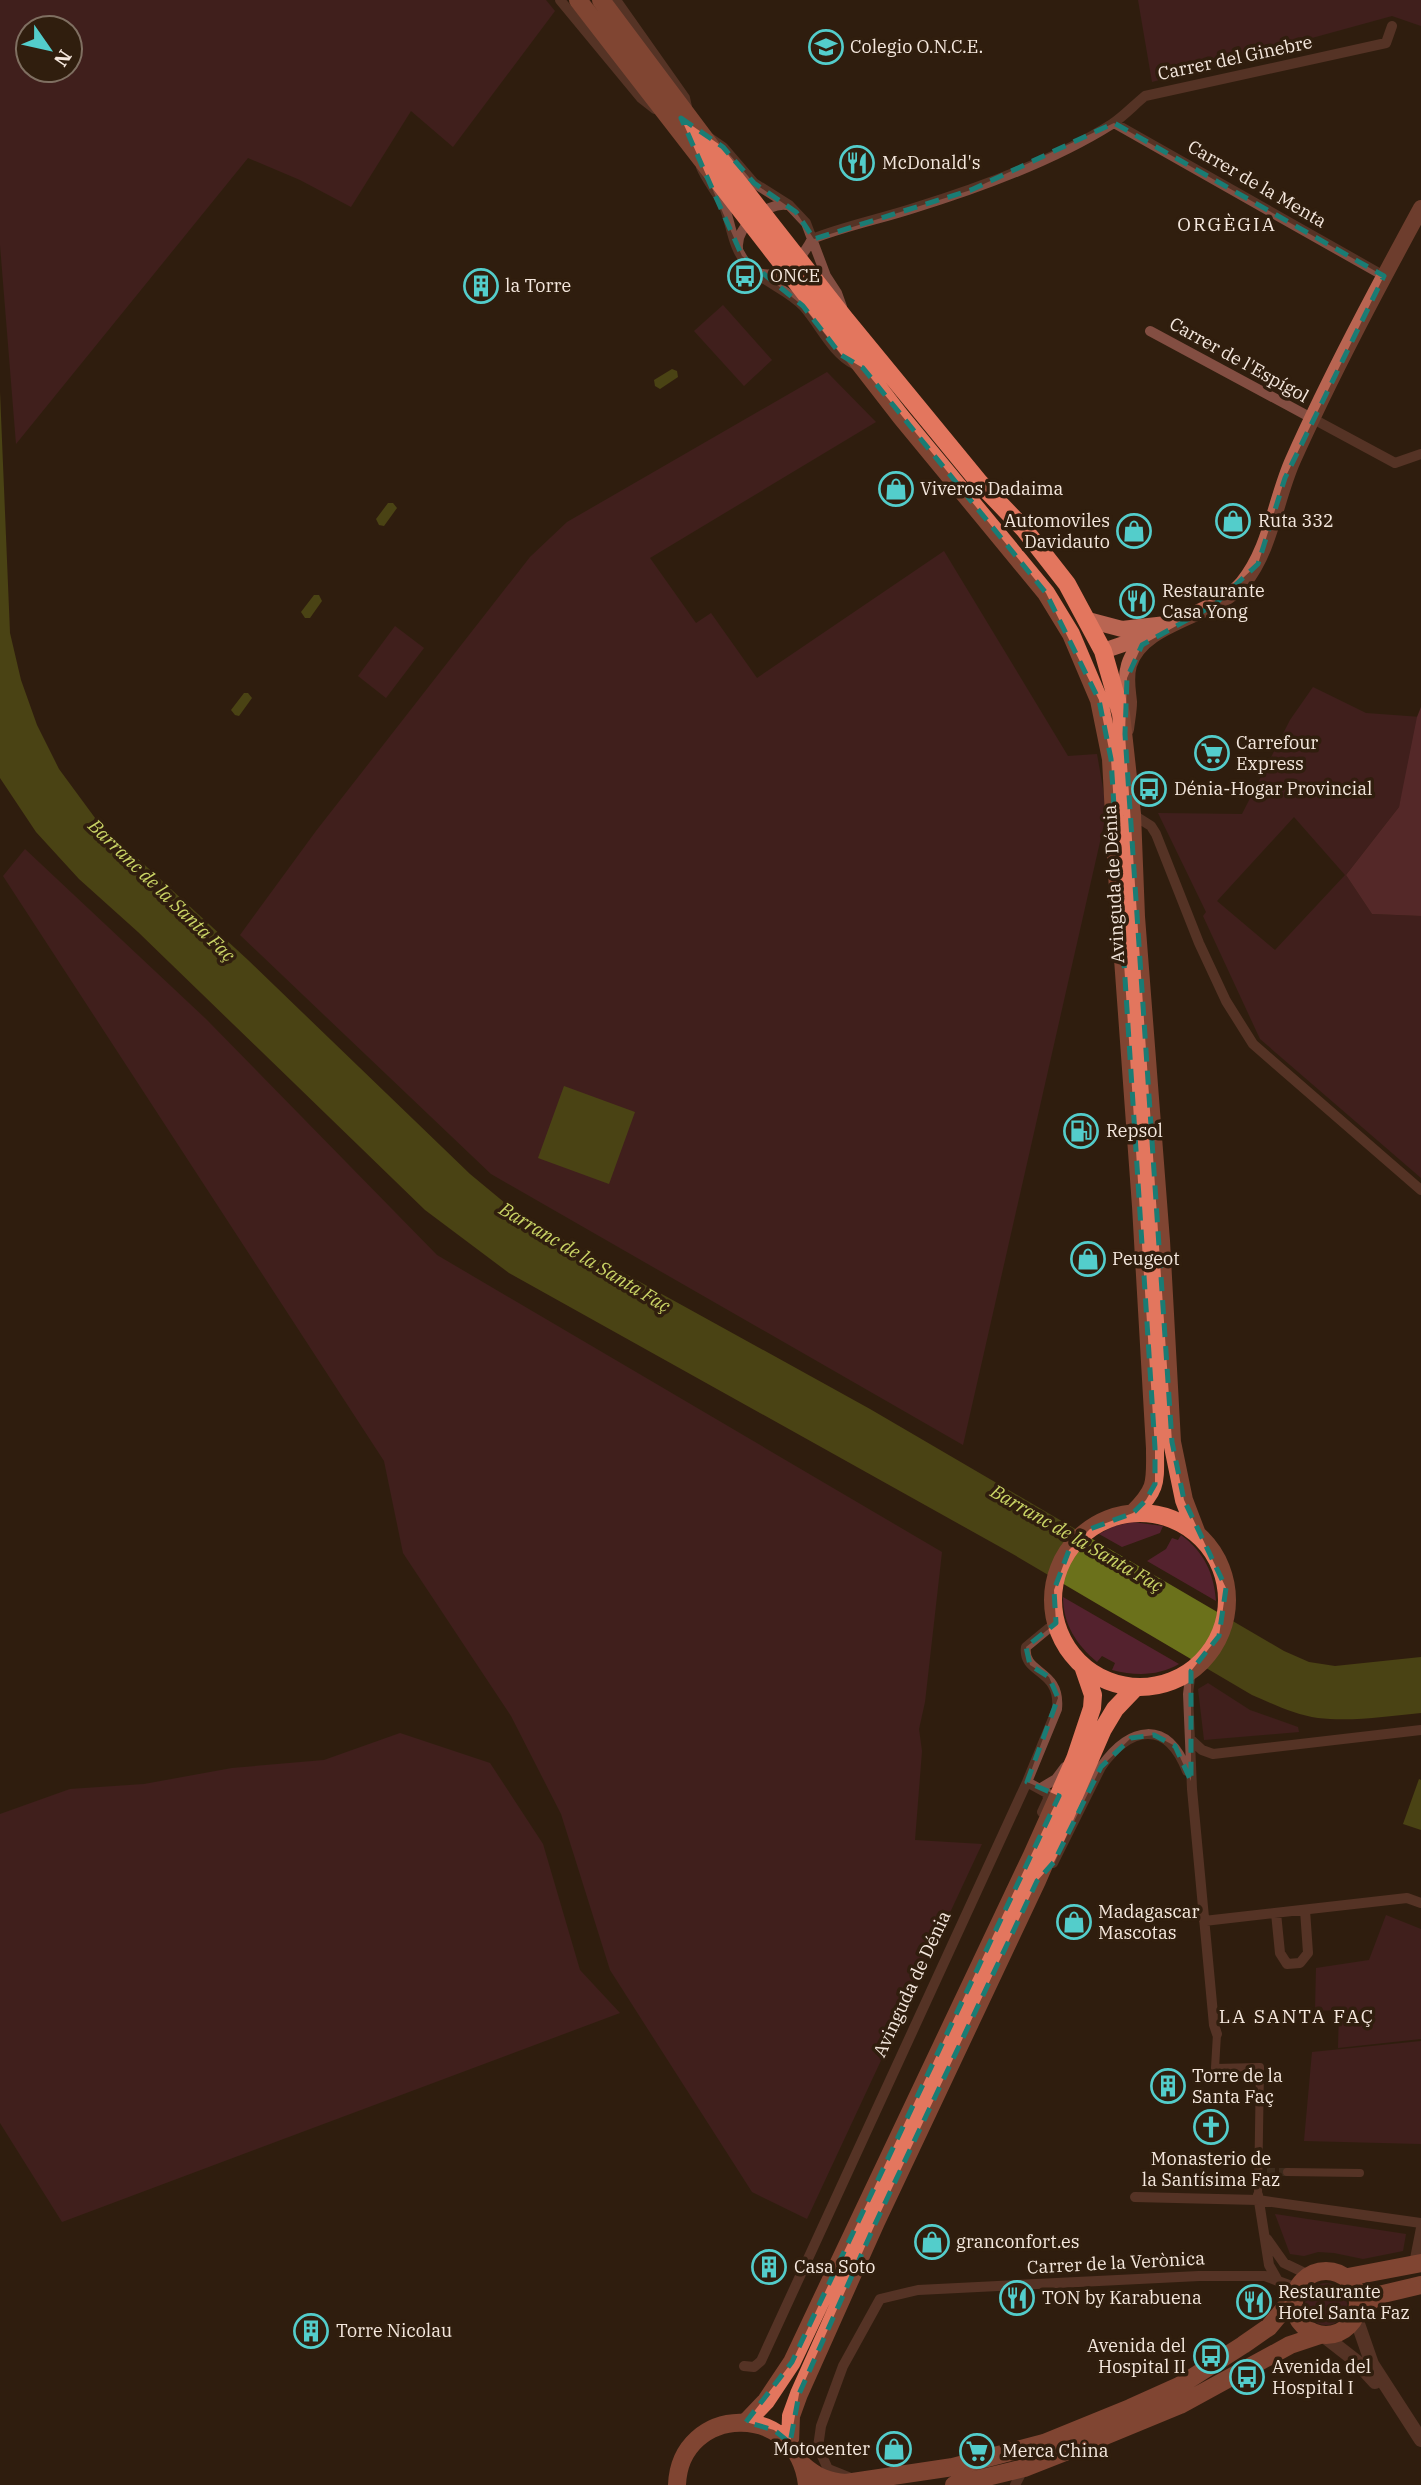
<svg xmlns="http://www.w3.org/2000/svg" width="1421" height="2485" font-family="'IBM Plex Serif',serif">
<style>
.green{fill:#54222e;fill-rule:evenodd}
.forest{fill:#813548}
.water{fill:#6b711b}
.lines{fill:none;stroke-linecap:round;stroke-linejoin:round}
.pedestrian-tunnel{stroke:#4e3c2d;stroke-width:8;stroke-dasharray:8 4;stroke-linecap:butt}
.pedestrian{stroke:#834e42;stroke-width:8}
.minor{stroke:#834e42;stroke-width:10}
.tertiary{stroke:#834e42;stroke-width:14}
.secondary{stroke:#b96552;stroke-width:16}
.primary{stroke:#e3765e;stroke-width:18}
.marked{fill:none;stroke:#1a7c74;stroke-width:5;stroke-dasharray:14 9;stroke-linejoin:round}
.labels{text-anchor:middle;stroke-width:7;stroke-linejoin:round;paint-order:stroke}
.poi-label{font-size:18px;fill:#f5e8de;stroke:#301e0e;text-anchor:start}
.street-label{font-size:18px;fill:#f5e8de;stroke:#301e0e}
.neighbourhood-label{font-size:19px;letter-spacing:2px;fill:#f5e8de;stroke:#301e0e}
.water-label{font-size:19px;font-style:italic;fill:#cad465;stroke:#301e0e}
</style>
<rect width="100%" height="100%" fill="#301e0e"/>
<path class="green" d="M 0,0 L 546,0 L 555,11 L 453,147 L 411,111 L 351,207 L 300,180 L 248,158 L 16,444 L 0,245 ZM 28,28 L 70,28 L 70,70 L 28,70 Z
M 1138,0 L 1421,0 L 1421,26 L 1392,16 L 1152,82 Z
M 723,305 L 772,360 L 744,386 L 694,331 Z
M 827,372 L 876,422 L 650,558 L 696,623 L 711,613 L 757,678 L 944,551 L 1068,756 L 1097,754 L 1107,811 L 963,1445 L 491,1174 L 240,935 L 316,831 L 530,557 L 567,522 Z
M 395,626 L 424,648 L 386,698 L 358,676 Z
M 1313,687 L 1366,713 L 1421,717 L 1399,807 L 1346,875 L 1372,914 L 1421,916 L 1421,1178 L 1260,1039 L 1203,916 L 1206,912 L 1158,813 L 1242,814 L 1290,720 ZM 1294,817 L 1345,875 L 1275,950 L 1217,901 Z
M 25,849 L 206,1019 L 437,1255 L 942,1552 L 925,1702 L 919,1729 L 922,1751 L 915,1840 L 982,1844 L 807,2219 L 752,2192 L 610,1970 L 561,1814 L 511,1716 L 403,1553 L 384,1461 L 3,876 Z
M 1133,1522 L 1163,1526 L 1160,1533 L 1122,1547 L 1099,1534 L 1114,1526 Z
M 1181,1535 C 1204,1552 1214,1573 1216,1601 L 1147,1561 L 1166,1549 L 1172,1538 L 1178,1540 Z
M 1063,1597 L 1179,1664 C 1158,1676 1136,1676 1112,1670 L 1115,1663 L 1102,1656 L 1097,1662 C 1076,1644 1063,1624 1063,1597 Z
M 1208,1683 L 1250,1710 L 1298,1727 L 1299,1732 L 1204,1740 L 1198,1689 Z
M 400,1733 L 490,1763 L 543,1844 L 580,1970 L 620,2013 L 62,2222 L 0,2123 L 0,1814 L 70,1789 L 144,1784 L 232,1768 L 324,1760 Z
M 1386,1915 L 1421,1929 L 1421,2039 L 1338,2048 L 1339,2010 L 1315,2011 L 1316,1968 L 1369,1960 Z
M 1421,2041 L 1421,2144 L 1304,2141 L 1312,2052 Z
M 1275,2214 L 1406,2234 L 1403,2251 L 1363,2259 L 1334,2253 L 1318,2252 L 1304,2256 L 1290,2254 Z
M1305 2304a21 21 0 1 1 42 0a21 21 0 1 1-42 0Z"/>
<path class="forest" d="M 1421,707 L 1421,916 L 1372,914 L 1346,875 L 1399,807 L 1417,717 Z"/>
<path class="water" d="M 672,369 L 677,371 L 678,377 L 660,389 L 655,386 L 654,380 Z
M 0,392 L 10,633 L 21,680 L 37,725 L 59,769 L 98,822 L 248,960 L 470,1174 L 505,1203 L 535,1224 L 870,1409 L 1284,1651 L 1309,1662 L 1335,1666 L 1421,1657 L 1421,1713 C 1388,1716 1352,1722 1318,1718 C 1295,1715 1273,1704 1252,1695 L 1011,1553 L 509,1273 L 425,1210 L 138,932 L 79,879 L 36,832 L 0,778 Z
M 388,503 L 393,503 L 397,508 L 384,526 L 379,525 L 376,519 Z
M 314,595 L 319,595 L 322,601 L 310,618 L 305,618 L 301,612 Z
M 244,693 L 248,693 L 252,698 L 239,716 L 235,715 L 231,710 Z
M 564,1086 L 635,1112 L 609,1184 L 538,1158 Z
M 1419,1779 L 1421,1780 L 1421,1830 L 1403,1824 Z"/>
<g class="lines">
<path class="pedestrian-tunnel" d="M 1267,2172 L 1287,2172"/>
<path class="pedestrian" d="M 1217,2034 L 1215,2068 L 1260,2067 L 1258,2195
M 1287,2172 L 1360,2173"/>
<path class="minor" d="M 560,0 L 641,98 L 655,109
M 616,0 L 685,98 L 687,107
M 1114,123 L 1384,276
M 710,138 L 723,147 L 754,183 L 789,205 L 806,223 L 826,276 L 837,293 L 842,307
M 701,167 C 707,182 719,194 725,209 C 732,228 733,248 747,264 C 763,283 788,289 804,307 C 820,325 832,353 854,364
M 812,239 C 845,226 880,219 914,208 C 979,188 1055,160 1112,124 C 1124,116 1134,105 1145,96 L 1386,43 L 1392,26
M 738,248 C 736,226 766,203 786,205
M 756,272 C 780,282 802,259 812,239
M 1150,331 L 1395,463 L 1421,454
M 1132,814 L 1151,826 L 1156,834 L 1199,943 L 1226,1001 L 1253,1044 L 1421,1190
M 1191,1670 L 1188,1694 L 1192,1789 L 1214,2025 L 1217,2034
M 1190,1739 L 1202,1750 L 1213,1754 L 1421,1730
M 1027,1782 L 1047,1793 L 1048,1799 L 1042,1812
M 1041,1788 L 1056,1779 L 1065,1767
M 1053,1863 L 1101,1767 C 1130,1726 1167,1719 1187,1771
M 1276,1913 L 1280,1953 L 1287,1964 L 1300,1963 L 1308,1953 L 1305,1910
M 1204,1921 L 1407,1898 L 1421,1903
M 1258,2195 L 1269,2265 L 1278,2281 L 1297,2288
M 1135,2197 L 1258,2200 L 1421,2223
M 1267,2239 L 1284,2263 L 1309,2275
M 1414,2264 L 1421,2228
M 744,2366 L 754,2367 L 761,2361 L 1027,1782 L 1057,1709 C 1061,1668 1022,1675 1026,1647 L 1049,1628 L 1057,1626
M 853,2479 L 828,2469 L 818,2447 L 821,2426 L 843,2366 L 880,2299 L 918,2290 L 1199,2276 L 1265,2276 L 1278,2281
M 1015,2485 L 1024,2468"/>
<path class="tertiary" d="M 1356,2318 L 1372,2364 L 1421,2440
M 1324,2336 L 1356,2361 L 1375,2382"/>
<path class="secondary" d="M 1088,620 L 1122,629 L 1166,624
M 1103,651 L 1150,635
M 1126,729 C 1127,720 1129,711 1129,702 C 1128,690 1125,678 1129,665 C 1142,621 1215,617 1243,583 C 1271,549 1275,500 1293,460 C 1331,375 1376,291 1421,208"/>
<path class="primary" d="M 578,0 L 901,417 L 1046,593 L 1071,634 L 1099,700 L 1111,759 L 1118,890 L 1141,1206 L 1155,1448 C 1155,1482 1158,1488 1133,1513
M 601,0 L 723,163 L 846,320 L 979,482 L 1024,529 L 1067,584 L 1103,651 L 1121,714 L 1132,814 L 1136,917 L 1161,1241 L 1172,1442 L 1184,1500 L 1197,1534
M1053 1600a87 87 0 1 1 174 0a87 87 0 1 1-174 0Z
M1294 2303a32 32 0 1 1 64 0a32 32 0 1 1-64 0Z
M 1348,2277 L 1421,2263
M 1359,2307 L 1383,2294 L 1421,2285
M 746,2422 L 766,2401 L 792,2362 L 1032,1855 L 1075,1759 L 1092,1708 L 1093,1695 L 1083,1666
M 790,2443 L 791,2416 L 799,2394 L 876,2222 L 1037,1881 L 1103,1729 L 1115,1709 L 1136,1687
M 803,2465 C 817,2477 828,2482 846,2483 L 953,2467 L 1044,2443 L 1130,2408 L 1179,2386 L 1243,2345 L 1269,2327 L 1294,2297
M 677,2485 C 680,2404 798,2400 807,2485
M 954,2485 L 1024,2468 L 1085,2444 L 1180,2405 L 1290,2345 L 1320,2335"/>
</g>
<path d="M0 0H1421V2485H0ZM 681,118 L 723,147 L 754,183 L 796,212 L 814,239 L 971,190 L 1114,123 L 1384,276 L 1285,478 L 1258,564 L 1214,605 L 1142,645 L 1127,678 L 1125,734 L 1172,1442 L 1184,1500 L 1226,1588 L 1219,1636 L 1191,1671 L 1191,1781 L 1175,1746 L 1154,1735 L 1131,1738 L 1101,1767 L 1054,1862 L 1037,1881 L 876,2222 L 799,2394 L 790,2443 L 774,2430 L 746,2422 L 792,2362 L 1059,1796 L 1027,1782 L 1058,1698 L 1049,1677 L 1030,1665 L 1026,1647 L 1056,1623 L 1054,1590 L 1069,1550 L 1090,1529 L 1133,1513 L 1146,1500 L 1155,1484 L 1155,1448 L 1111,759 L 1099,700 L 1046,593 L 863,368 L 841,355 L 803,306 L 742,256 Z" fill="#301e0e" fill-opacity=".55" fill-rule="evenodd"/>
<path class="marked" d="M 681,118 L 723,147 L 754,183 L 796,212 L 814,239 L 971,190 L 1114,123 L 1384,276 L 1285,478 L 1258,564 L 1214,605 L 1142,645 L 1127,678 L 1125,734 L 1172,1442 L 1184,1500 L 1226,1588 L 1219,1636 L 1191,1671 L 1191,1781 L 1175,1746 L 1154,1735 L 1131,1738 L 1101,1767 L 1054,1862 L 1037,1881 L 876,2222 L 799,2394 L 790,2443 L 774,2430 L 746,2422 L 792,2362 L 1059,1796 L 1027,1782 L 1058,1698 L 1049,1677 L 1030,1665 L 1026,1647 L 1056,1623 L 1054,1590 L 1069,1550 L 1090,1529 L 1133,1513 L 1146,1500 L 1155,1484 L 1155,1448 L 1111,759 L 1099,700 L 1046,593 L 863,368 L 841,355 L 803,306 L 742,256 Z"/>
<defs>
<g id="school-ring" transform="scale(1.75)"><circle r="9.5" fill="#301e0e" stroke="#53cdcb" stroke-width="1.5"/><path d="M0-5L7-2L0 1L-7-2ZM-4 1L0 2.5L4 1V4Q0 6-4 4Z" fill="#53cdcb"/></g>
<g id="restaurant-ring" transform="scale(1.75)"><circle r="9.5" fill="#301e0e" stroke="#53cdcb" stroke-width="1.5"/><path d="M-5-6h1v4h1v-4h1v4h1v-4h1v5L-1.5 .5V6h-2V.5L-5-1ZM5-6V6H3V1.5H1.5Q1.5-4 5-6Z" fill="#53cdcb"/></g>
<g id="bus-ring" transform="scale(1.75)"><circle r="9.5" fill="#301e0e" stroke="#53cdcb" stroke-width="1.5"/><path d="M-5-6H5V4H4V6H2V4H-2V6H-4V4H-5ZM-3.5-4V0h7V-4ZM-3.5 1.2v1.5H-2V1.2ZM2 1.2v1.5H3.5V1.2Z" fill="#53cdcb"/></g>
<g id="building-ring" transform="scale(1.75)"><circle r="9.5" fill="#301e0e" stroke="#53cdcb" stroke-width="1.5"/><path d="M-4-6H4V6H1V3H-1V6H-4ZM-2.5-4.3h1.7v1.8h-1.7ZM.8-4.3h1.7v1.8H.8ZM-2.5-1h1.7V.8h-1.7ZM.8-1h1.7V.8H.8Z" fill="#53cdcb"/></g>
<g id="shop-ring" transform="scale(1.75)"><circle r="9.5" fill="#301e0e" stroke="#53cdcb" stroke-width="1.5"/><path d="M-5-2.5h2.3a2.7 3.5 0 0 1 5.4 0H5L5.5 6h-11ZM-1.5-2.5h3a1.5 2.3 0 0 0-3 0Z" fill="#53cdcb"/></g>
<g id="supermarket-ring" transform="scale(1.75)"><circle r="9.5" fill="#301e0e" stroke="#53cdcb" stroke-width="1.5"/><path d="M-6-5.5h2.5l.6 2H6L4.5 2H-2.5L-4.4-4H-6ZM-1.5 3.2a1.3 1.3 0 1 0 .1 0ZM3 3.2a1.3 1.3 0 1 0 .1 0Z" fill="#53cdcb"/></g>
<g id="fuel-ring" transform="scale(1.75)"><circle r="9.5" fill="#301e0e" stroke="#53cdcb" stroke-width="1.5"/><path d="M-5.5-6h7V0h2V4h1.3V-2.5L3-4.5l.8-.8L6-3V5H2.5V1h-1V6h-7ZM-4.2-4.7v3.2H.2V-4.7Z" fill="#53cdcb"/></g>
<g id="church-ring" transform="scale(1.75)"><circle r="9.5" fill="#301e0e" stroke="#53cdcb" stroke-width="1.5"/><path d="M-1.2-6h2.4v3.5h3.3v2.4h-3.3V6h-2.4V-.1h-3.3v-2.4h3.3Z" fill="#53cdcb"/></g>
</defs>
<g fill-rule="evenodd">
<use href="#school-ring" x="826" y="47"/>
<use href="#restaurant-ring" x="857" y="163"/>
<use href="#bus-ring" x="745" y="276"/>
<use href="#building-ring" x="481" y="286"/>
<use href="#shop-ring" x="896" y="489"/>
<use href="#shop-ring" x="1233" y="521"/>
<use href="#shop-ring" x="1134" y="531"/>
<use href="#restaurant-ring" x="1137" y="601"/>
<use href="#supermarket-ring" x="1212" y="753"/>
<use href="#bus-ring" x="1149" y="789"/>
<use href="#fuel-ring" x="1081" y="1131"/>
<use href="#shop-ring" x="1088" y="1259"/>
<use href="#shop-ring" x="1074" y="1922"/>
<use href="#building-ring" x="1168" y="2086"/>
<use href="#church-ring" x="1211" y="2127"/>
<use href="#shop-ring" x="932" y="2242"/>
<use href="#building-ring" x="769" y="2267"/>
<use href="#restaurant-ring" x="1017" y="2298"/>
<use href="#restaurant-ring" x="1254" y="2302"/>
<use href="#building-ring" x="311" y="2331"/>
<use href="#bus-ring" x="1211" y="2356"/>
<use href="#bus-ring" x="1247" y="2377"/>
<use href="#shop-ring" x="894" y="2449"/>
<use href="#supermarket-ring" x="977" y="2451"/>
</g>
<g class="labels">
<g class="poi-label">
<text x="850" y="53">Colegio O.N.C.E.</text>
<text x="882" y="169">McDonald's</text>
<text x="770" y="282">ONCE</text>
<text x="505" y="292">la Torre</text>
<text x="920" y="495">Viveros Dadaima</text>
<text x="1110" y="527" text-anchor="end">Automoviles<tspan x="1110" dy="21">Davidauto</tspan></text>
<text x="1258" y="527">Ruta 332</text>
<text x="1162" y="597">Restaurante<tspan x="1162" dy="21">Casa Yong</tspan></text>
<text x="1236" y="749">Carrefour<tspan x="1236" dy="21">Express</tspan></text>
<text x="1174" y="795">Dénia-Hogar Provincial</text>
<text x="1106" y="1137">Repsol</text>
<text x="1112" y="1265">Peugeot</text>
<text x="1098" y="1918">Madagascar<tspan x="1098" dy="21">Mascotas</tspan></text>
<text x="1192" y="2082">Torre de la<tspan x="1192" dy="21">Santa Faç</tspan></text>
<text x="1211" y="2165" text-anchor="middle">Monasterio de<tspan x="1211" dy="21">la Santísima Faz</tspan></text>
<text x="956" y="2248">granconfort.es</text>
<text x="794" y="2273">Casa Soto</text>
<text x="1278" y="2298">Restaurante<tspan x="1278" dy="21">Hotel Santa Faz</tspan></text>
<text x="1042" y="2304">TON by Karabuena</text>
<text x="336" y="2337">Torre Nicolau</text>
<text x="1186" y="2352" text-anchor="end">Avenida del<tspan x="1186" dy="21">Hospital II</tspan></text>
<text x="1272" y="2373">Avenida del<tspan x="1272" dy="21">Hospital I</tspan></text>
<text x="870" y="2455" text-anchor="end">Motocenter</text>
<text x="1002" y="2457">Merca China</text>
</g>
<g class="street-label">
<text transform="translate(1235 58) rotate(-12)" y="6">Carrer del Ginebre</text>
<text transform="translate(1257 184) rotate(30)" y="6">Carrer de la Menta</text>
<text transform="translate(1239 360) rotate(29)" y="6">Carrer de l'Espígol</text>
<text transform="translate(1114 884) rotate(-93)" y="6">Avinguda de Dénia</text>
<text transform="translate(912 1984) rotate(-65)" y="6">Avinguda de Dénia</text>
<text transform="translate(1116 2263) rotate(-3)" y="6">Carrer de la Verònica</text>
</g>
<g class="neighbourhood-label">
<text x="1227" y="231">ORGÈGIA</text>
<text x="1297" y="2023">LA SANTA FAÇ</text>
</g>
<g class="water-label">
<text transform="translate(162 890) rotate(44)" y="7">Barranc de la Santa Faç</text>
<text transform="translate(585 1257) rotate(31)" y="7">Barranc de la Santa Faç</text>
<text transform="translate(1077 1538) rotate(30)" y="7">Barranc de la Santa Faç</text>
</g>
</g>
<g transform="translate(49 49) rotate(124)"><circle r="33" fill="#301e0e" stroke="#7f6f61" stroke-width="2"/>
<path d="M0-5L12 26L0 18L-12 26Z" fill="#53cdcb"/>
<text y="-10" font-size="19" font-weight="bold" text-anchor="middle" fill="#f5e8de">N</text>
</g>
</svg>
